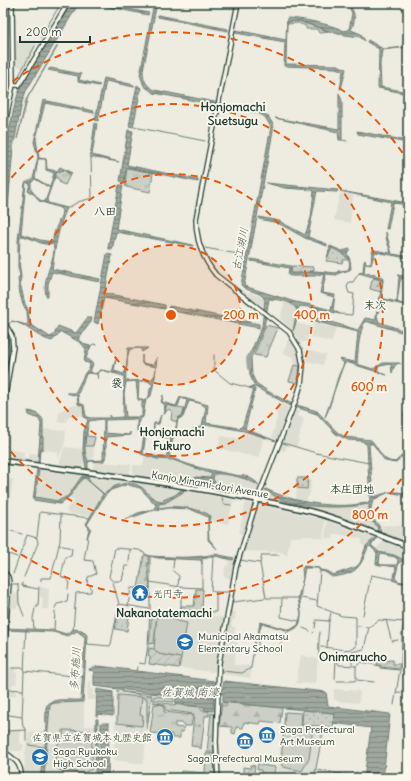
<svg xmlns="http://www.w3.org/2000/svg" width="411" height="781" font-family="Delius,'Klee One',sans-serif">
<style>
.built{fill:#ddddd2}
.grass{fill:url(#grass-tufts);stroke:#75867c}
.forest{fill:url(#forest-firs);stroke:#75867c}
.cemetery{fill:url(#cemetery-stones);stroke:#75867c}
.park{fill:url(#park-dots);stroke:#75867c}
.garden{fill:url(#garden-furrows);stroke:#75867c}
.pitch{fill:#cbcfc4;stroke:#75867c}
.water{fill:url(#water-rules);stroke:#6c7d74;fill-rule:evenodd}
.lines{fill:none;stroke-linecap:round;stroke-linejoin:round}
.stream{stroke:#6c7d74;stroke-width:1}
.river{stroke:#9fa89f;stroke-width:4}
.primary-casing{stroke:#1f3d34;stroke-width:6}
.trunk-casing{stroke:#1f3d34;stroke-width:7}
.primary{stroke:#fbf7ec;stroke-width:3.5}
.trunk{stroke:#fbf7ec;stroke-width:4}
.ring{fill:none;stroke:#e8590c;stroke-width:2;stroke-dasharray:7 5}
.labels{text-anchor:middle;stroke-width:3.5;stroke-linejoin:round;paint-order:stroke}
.street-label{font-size:10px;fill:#1f3d34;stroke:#fbf7ec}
.poi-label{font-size:10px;fill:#1f3d34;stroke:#fbf7ec;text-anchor:start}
.neighbourhood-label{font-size:11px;font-weight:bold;fill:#1f3d34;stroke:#fbf7ec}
.water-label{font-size:11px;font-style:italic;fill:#455d54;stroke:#fbf7ec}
.quarter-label{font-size:12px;font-weight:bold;fill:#1f3d34;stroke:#fbf7ec}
.centre{fill:#e8590c;stroke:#fbf7ec;stroke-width:2}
.ring-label{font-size:12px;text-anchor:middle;font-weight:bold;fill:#e8590c;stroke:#fbf7ec;stroke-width:3.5;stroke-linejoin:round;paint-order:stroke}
</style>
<defs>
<pattern id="grass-tufts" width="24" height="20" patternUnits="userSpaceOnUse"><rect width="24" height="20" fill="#cbcfc4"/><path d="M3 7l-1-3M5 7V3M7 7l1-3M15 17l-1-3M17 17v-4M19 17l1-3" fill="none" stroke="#aeb3a9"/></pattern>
<pattern id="forest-firs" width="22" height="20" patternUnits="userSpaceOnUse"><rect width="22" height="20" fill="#cbcfc4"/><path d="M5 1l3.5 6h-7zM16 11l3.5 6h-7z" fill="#aeb3a9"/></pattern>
<pattern id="cemetery-stones" width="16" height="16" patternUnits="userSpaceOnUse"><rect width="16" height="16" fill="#cbcfc4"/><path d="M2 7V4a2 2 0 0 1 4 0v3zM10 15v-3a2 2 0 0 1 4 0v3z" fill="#aeb3a9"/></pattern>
<pattern id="park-dots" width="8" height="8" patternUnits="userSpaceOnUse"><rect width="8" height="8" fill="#cbcfc4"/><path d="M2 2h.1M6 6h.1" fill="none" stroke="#aeb3a9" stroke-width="1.8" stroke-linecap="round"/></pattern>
<pattern id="garden-furrows" width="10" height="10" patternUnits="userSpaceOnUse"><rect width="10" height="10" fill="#cbcfc4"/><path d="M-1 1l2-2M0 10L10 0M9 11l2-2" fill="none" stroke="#aeb3a9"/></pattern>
<pattern id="water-rules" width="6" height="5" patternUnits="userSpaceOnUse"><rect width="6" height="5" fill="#9fa89f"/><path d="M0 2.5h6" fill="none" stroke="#818a82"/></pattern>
</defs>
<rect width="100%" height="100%" fill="#eeece1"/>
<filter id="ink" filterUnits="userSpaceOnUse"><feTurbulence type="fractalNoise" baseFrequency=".025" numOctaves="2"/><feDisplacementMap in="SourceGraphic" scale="8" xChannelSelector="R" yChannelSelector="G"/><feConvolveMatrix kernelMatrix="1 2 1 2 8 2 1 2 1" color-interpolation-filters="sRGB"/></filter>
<g filter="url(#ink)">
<path class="built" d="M 6,4 L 9,5 L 10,36 L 3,36 Z
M 16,40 L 39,42 L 23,69 L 16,65 Z
M 340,193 L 353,195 L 350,223 L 334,220 Z
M 241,290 L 263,297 L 265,301 L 264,307 Z
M 285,300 L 297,305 L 298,312 L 295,323 L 311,327 L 306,342 L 300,342 L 293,331 L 280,319 Z
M 314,323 L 330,327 L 331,325 L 336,326 L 332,342 L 311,337 Z
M 289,337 L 298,354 L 300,366 L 294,365 L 294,357 L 283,354 Z
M 307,350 L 326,355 L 323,365 L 306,361 Z
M 279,402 L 289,408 L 277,439 L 272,437 L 277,417 L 276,411 Z
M 70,405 L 83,405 L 84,407 L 85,416 L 69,416 L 66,422 L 58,422 L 59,412 Z
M 295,410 L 299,411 L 297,416 L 304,418 L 297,447 L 287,445 L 285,451 L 280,450 Z
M 44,429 L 66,431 L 65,443 L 58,459 L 58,452 L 44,450 L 42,448 Z
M 243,432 L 263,438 L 259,458 L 218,448 L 221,436 L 241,439 Z
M 3,437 L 10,437 L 9,447 L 12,448 L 12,450 L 24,452 L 23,457 L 28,458 L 28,453 L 38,454 L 38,462 L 3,458 Z
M 85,446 L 93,446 L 94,458 L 84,462 L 83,468 L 59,465 L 64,447 L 83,449 Z
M 145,455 L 172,459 L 213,472 L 246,477 L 259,485 L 257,493 L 252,495 L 133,475 L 133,465 L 143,465 Z
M 94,462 L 131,464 L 130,473 L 129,475 L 93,469 Z
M 39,470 L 86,476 L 89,483 L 103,496 L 90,516 L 67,513 L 67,508 L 75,501 L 68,496 L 60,502 L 35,497 Z
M 89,476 L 126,482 L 126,483 L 115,486 L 104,494 L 90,482 Z
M 297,478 L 311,480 L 310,493 L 306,501 L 296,499 Z
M 7,479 L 13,479 L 10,500 L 7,510 L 3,508 L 3,485 L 6,485 Z
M 139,483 L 160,486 L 244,502 L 233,502 L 228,524 L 209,521 L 208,514 L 194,508 L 167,506 L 159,508 L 158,501 L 147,493 Z
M 265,490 L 282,500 L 302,504 L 345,507 L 363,506 L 369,504 L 369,519 L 377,526 L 378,532 L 309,508 L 265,498 L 263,495 Z
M 246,502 L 250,503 L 251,508 L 243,535 L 239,533 L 241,527 L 240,526 Z
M 262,505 L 325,520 L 323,539 L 309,536 L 290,537 L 287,556 L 282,552 L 242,551 L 258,507 Z
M 327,521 L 375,538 L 366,546 L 362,545 L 362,539 L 342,535 L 334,534 L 333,539 L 325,538 Z
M 381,525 L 408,526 L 408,542 L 383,533 Z
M 384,541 L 408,550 L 408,562 L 376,549 Z
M 229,558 L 234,560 L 231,579 L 224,577 L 225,566 L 228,566 Z
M 40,587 L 49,589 L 48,609 L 42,609 L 43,598 L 40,597 Z
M 11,593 L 19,594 L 20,604 L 16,608 L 10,608 Z
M 230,612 L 236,612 L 235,620 L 232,620 L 232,627 L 235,627 L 234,636 L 238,636 L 234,665 L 252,666 L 250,678 L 221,674 Z
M 154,613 L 224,617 L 216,669 L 212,672 L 149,664 L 150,657 L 147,656 Z
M 301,655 L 318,659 L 315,684 L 296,683 Z
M 6,667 L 15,667 L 15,673 L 17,673 L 16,684 L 12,684 L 12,689 L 16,689 L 16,696 L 4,696 Z
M 88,681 L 91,681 L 91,689 L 94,690 L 92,695 L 96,695 L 96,700 L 87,700 Z
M 334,689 L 360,691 L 359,703 L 336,701 L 334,699 Z
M 116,691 L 152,695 L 143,764 L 114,760 Z
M 51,703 L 84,703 L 84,726 L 95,726 L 95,778 L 38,778 L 25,777 L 24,776 L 25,752 L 28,742 L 29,732 L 48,730 L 49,709 Z
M 284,711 L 303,713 L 302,725 L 324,727 L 314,778 L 277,778 Z
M 3,730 L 20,730 L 20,743 L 24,745 L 22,751 L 9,751 L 4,748 Z"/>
<path class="grass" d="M 57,46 L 58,46 L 28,97 L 17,139 L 26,100 Z
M 127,168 L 153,173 L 150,192 L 126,187 L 125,183 Z
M 61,170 L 66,171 L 70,175 L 65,185 L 60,183 L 57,177 L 54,179 L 56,173 Z
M 266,325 L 278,328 L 266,357 L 254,355 Z
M 8,336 L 10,353 L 7,363 L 3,363 L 3,354 Z
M 294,365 L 300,366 L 298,383 L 289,381 Z
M 166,405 L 184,408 L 183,415 L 178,418 L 177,422 L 171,420 L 172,411 L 168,409 L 166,412 L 165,411 Z
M 87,429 L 87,436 L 95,437 L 93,446 L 85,446 L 85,435 Z
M 153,702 L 200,707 L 202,711 L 209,711 L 209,716 L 205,716 L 201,749 L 198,747 L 191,746 L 194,714 L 165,710 L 165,705 Z
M 154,704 L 164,705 L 164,712 L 193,715 L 191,726 L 183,726 L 183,723 L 175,723 L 175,727 L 184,728 L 183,732 L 180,732 L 180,738 L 172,738 L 172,734 L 150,733 Z
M 211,713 L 215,714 L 214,752 L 207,752 Z
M 206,753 L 214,754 L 215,778 L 181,778 L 181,771 L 205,773 Z"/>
<path class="forest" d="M 374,278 L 383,281 L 381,292 L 370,289 L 372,280 Z
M 152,613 L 172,614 L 172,616 L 157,615 L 154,643 L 149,644 Z
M 116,691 L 152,695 L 147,729 L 147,699 L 136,694 Z
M 154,696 L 173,698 L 174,702 L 153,700 Z
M 222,702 L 282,708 L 280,723 L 261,721 L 260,724 L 244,722 L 243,728 L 236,727 L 235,734 L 232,733 L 232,727 L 219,726 Z
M 258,763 L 260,765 L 275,767 L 274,778 L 268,778 L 265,774 L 261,773 L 261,770 L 257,770 Z"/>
<path class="cemetery" d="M 144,555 L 149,556 L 148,568 L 150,588 L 138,588 Z
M 196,589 L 203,589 L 202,611 L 182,610 L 181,606 L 194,606 Z"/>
<path class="park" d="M 332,247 L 346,254 L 348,260 L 343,260 L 342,263 L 326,261 Z
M 297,478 L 308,478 L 307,489 L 297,488 Z
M 118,615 L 129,617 L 127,631 L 115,629 Z
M 303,710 L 335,713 L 333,727 L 302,725 Z"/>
<path class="garden" d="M 299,21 L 330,32 L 319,33 L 317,29 L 306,29 L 306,26 L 298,23 L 288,24 L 287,22 Z
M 292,266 L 314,267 L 314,270 L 307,273 L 291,273 Z
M 149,648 L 154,649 L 159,654 L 181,658 L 179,668 L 149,664 L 150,657 L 148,656 Z
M 393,660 L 393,664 L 400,664 L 399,669 L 381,667 L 381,665 L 377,665 L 378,661 Z
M 251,765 L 255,766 L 254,773 L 257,773 L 257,777 L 262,778 L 230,778 L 230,776 L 234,776 L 234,773 L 243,774 L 243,767 L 250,768 Z"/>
<path class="pitch" d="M 157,615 L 172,616 L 172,618 L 177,619 L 177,621 L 187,623 L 181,658 L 159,654 L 154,649 Z
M 118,695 L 142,697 L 140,715 L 143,716 L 142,726 L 117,723 Z
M 285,712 L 302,713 L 301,725 L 313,727 L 309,759 L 302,771 L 283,767 L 281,763 Z
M 63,730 L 92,731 L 92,769 L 83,773 L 59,770 L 55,764 L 56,749 L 60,740 L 63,740 Z"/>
<path class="water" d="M 72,3 L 79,3 L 26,91 L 22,102 L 13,148 L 4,253 L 7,333 L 3,352 L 3,189 L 10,126 L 16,100 L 22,83 Z
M 89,3 L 98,3 L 149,13 L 148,15 Z
M 154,3 L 157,3 L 143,70 C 143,80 146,86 155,90 L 259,111 L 268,116 L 274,126 L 244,286 L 295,302 L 312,305 L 331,310 L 334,297 L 320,293 L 324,273 L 315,276 L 291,276 L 288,275 L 289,268 L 251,261 L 251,259 L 291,266 L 290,273 L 294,274 L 316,271 L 336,273 L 338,271 L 348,270 C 354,257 341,253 332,248 L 327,258 L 330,246 L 342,251 L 350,249 L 347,253 L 350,260 L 351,269 C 347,272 341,271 337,275 L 326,274 L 322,293 L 335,295 L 333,310 L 340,314 L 319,309 L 317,318 L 358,330 L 365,318 L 376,320 L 376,315 L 383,280 L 359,273 L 363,272 L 364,262 L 365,260 L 366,263 L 371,263 L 372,251 L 374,250 L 391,253 L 386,238 L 386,232 L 392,254 L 406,256 L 407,254 L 408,257 L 406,275 L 400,281 L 397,302 L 408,306 L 382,300 L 377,316 L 379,322 L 402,330 L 408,320 L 405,330 L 401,332 L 365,321 C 359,333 358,350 357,364 L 373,369 L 383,363 L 399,363 L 395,365 L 392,373 L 391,364 L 380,366 L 378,368 L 378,371 L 387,375 L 346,362 C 335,375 334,401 325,417 L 344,363 L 339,359 L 355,362 L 358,332 L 317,322 L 315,320 L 317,308 L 300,306 L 298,309 L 298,317 L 293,331 L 297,310 C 291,300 280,300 269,299 L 264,327 L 251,358 L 252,375 L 256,383 L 269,392 L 290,403 L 317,411 L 337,432 L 345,437 L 371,440 C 380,449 381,462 396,462 C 399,458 402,456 405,452 L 404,413 L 406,411 L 405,455 L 408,460 L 401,457 L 396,463 L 385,461 L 373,444 L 369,444 L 373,497 C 390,492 391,490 408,494 L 408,496 L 389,492 L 373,500 C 366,524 378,516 381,532 L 378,532 L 377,526 L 369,519 L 369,504 C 346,509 305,508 282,500 C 276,498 271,493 265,490 L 266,489 C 294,503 339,510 370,502 L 367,445 L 362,441 L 348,440 L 336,434 L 317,414 L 289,405 L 255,387 L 250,375 L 249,356 L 262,326 L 265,300 C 261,290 247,293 241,285 L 271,127 L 265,117 L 258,113 L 154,93 L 144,86 L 140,75 ZM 375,252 L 407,258 L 405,276 L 397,275 L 399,276 L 397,302 L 381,298 L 383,277 L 364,272 L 365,264 L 371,265 Z
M 347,3 C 356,11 356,20 351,30 L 361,34 L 365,41 L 360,37 L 338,34 L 299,21 L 287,22 L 286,64 L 338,65 L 346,69 L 341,89 L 340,89 L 343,71 L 336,68 L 284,66 L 285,42 L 236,33 L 236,30 L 286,40 L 287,18 C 298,18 336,25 343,31 L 349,30 L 352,13 Z
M 158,15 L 228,29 L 228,31 L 158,17 Z
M 368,40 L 383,49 L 408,47 L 382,50 L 380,64 L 381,87 L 408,92 L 408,94 L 378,88 L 379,49 L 367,42 Z
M 50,68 L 81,74 L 79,80 L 100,85 L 99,86 L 78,82 L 78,76 L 48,70 Z
M 104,78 L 134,85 L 134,87 L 106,81 L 98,121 L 95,120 Z
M 137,85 L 141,88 L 133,127 L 129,126 Z
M 339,93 L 342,101 L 342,140 L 339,140 L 338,132 L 275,118 L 339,129 Z
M 43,100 L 94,111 L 94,113 L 45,103 L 36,139 L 39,158 L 46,159 L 47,169 L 57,171 L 60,167 L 72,173 L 69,177 L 70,175 L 64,170 L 56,173 L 47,199 L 48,203 L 67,208 C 58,228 55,248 52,269 L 100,279 L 99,282 L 52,272 L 48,284 L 48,296 L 46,296 C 41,276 58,258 53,243 C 42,248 32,236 20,236 L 19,261 L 21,277 L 20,283 L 25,304 L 28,309 L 30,324 L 50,337 L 54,335 L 58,326 L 76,333 L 87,318 L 92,318 L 91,322 L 78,339 L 86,345 L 91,346 L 86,358 L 93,364 L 90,372 L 95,374 L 101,370 L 112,372 L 116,359 L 114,371 L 124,374 L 127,367 L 128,348 L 148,348 L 142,352 L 140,348 L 130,349 C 127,354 125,375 126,381 L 151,380 L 155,375 L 156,367 L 142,364 L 142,355 L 142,363 L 153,365 L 157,357 L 155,377 L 151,396 L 146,399 L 143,417 L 139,420 L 138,430 L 153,433 L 154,423 L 158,423 L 161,415 L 159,424 L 154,424 L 154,434 L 170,437 L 174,435 L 178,418 L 183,415 L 187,400 L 181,398 L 178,406 L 176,407 L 166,405 L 165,414 L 163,414 L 165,405 L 161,402 L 163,395 L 162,402 L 176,406 L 180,397 L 208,405 L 206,423 L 240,428 L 243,425 L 253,392 L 253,389 L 249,388 L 253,386 L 255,390 L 245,429 L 276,441 L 244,431 L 212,425 L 207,425 L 192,431 L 194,428 L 202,427 L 206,407 L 199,403 L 189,401 L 183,417 L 178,419 L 175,436 L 173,438 L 169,455 C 179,465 220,472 235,475 C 239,476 244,475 248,477 C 252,479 258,482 259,486 C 248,478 227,473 214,474 L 213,479 L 219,489 C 211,484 200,472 191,484 L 187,483 L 196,477 L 210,478 L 212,474 L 173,460 L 157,459 L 141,454 L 144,436 L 137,431 L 137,419 L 105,420 L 105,433 L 129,435 L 130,432 L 130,435 L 106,437 L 106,457 L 103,462 L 90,461 L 88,463 L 88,469 L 86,468 L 83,449 L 84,431 L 88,420 L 84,417 L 83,406 L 78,404 L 77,396 L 67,393 L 75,393 L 85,373 L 90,367 L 89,363 L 84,362 L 86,349 L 81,343 L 61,332 L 52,341 C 35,337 27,324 12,321 L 27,325 L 28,323 L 27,311 L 23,305 L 20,294 L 18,279 L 20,275 L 18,268 L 18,240 L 25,183 L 33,179 L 38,157 L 34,142 ZM 38,159 L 46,159 L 46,170 L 54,173 L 50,187 L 35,178 ZM 35,179 L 50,188 L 45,202 L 40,200 L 31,190 L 31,183 ZM 26,182 L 30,184 L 28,191 L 35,195 L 39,201 L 60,208 L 62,211 C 61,221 52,231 53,242 L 40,240 L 21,234 ZM 101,370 L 124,376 L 123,417 L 110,418 L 110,415 L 109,418 L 90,418 L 86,416 L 84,405 L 79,403 L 78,394 L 86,374 L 89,373 L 97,374 L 98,379 L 98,374 ZM 136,381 L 138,400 L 142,400 L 142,417 L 126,417 L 124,394 L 126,382 ZM 139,381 L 148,381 L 153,385 L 150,388 L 149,396 L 144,401 L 138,398 ZM 102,419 L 104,421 L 103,460 L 88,461 C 82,448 86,435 89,421 ZM 149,433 L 171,439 L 166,458 L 143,454 L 146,434 Z
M 95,123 L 97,124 L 92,155 L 119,162 L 90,157 Z
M 128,130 L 133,131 L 127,165 L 198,180 L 198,182 L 127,167 L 124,182 L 120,181 Z
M 357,131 L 408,141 L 408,143 L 358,134 Z
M 266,183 L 338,190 L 337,192 L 317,191 L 308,237 L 327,244 L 327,246 L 305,238 L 278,223 L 259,219 L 259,217 L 279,221 L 305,235 L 311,218 L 314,191 L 312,190 L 285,188 Z
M 119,185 L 123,185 L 116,229 L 193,245 L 193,246 L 116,232 L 112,250 L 108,248 Z
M 340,191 L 408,203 L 408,205 L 393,203 L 388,229 L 386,229 L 391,202 Z
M 107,254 L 112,255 L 105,293 L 165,305 L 165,309 L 104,298 L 98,324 L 94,322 Z
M 169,306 L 259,324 L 259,328 L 168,310 Z
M 28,411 C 35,412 40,414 43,420 L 43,449 L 40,450 L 39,462 L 38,462 L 41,424 L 39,419 L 29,415 Z
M 37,469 L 39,470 L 35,497 L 58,501 L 68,496 L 82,476 L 88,476 L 90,482 L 104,494 L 115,486 L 126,483 L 126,485 L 111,490 L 104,497 L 88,523 L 87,525 L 91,528 L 87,538 L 89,528 L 86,524 L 103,494 L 85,478 L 82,479 L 70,496 L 60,504 L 33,500 Z
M 128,483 C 148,484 145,498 161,501 L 175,495 L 181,490 L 185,491 L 165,503 L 159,504 L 158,508 C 176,505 192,507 208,514 L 210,516 L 208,525 L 209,539 L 217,549 L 208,540 L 208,517 L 190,509 L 170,508 L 151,511 L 124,520 L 138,513 L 154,509 L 156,505 L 140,488 L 128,485 Z
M 375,538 L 377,539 L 371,545 L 379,552 L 394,555 L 408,562 L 399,562 L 395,578 L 398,581 L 408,583 L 401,583 L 392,580 L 394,578 L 396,567 L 376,564 L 377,553 L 370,546 L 368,547 C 360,569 356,574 332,577 L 325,572 L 320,571 L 318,568 L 305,568 C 304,571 300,596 300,600 C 300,611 306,628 289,631 L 262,623 L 258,635 L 260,622 L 290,630 L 298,625 L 301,614 L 298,598 L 303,578 L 302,569 L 304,566 L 319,568 L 320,570 L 327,571 L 333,575 L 356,567 L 360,563 L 366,546 ZM 380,554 L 395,557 L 398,560 L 397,565 L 379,565 Z
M 215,554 L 234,558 L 233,560 L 215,556 L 214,558 L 212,557 L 202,559 L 202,564 L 201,560 L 158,558 L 149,556 C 172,557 192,559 215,554 Z
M 3,628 L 53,630 L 66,634 L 74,629 L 82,630 L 87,635 L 83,702 L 54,703 L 50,705 L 44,778 L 40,777 L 45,748 L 46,707 C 51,696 71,701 81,700 L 85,637 L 77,631 L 68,636 L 53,632 L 3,630 Z
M 99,666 L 214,681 L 214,689 L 222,690 L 224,681 L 326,692 L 328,706 L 390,714 L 383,778 L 364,778 L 371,728 L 333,723 L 335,713 L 223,702 L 223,694 L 214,693 L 213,711 L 204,710 L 204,707 L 176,704 L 175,696 L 94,686 L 94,671 L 89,670 L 89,669 Z
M 97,689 L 113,692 L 113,716 L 98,714 L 98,716 L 96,716 Z
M 96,719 L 98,719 L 98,778 L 95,778 Z
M 101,723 L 109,723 L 108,778 L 99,778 Z"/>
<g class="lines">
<path class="stream" d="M 41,37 L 61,3
M 16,81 L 35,46
M 134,127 L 205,141
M 342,140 L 347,141
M 66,209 L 78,202 L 92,198 L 91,158
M 205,248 L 243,255
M 340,314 L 352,315 L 354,294 L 349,293 L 347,287 L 349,282 L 353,282 L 359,273
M 7,326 L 12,321
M 90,346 L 94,344 L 97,345
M 214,355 L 214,370 L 230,383 L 250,388
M 3,363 L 3,361
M 399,363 L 401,364
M 283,443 L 316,453 L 369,463
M 391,462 L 396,462 L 398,459
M 222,498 L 224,504 L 231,505
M 8,530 L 22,534
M 37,537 L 40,512 L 90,518
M 59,545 L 72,548 L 71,556 L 65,557
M 3,552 L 17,557
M 279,555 L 262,555 L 260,563 L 266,598 L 298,598
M 150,557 L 150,612
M 213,558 L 211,590 L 214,592 L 227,592
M 65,559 L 61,576 L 69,581 L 68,589
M 239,560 L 260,563
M 129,563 L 130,550
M 202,564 L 202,588 L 181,587 L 181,610 L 216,612 L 216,592
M 173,568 L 174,559
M 173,571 L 179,576 L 178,586
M 320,571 L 317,606 L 342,616 L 356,617 L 356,647 C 346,653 333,647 321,647
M 13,574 L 27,535 L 37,538 L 38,543 L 24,577
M 41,581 L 41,578 L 51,578 L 60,541 L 61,514
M 114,581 L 122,581 L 125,566 L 129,566
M 150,582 L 180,587
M 22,583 L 22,586 L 38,589
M 13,584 L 18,584 L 19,603 L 24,616
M 3,586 L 5,587
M 301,598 L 317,601
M 282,599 L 281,617 L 299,621
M 233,602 L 265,598
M 119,604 L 149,609
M 128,605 L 131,588 L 150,588
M 36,607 L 38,607 L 39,587
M 55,608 L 57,604 L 67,602 L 68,594
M 363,615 L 371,575 L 393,579
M 316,620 L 329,621 L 331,613
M 386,620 L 391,639
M 407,625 L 408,625
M 357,626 L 369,627 L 379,620 L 404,622
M 303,628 L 310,631
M 315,628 L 316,622
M 34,629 L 33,618 L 35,609
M 54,630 L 55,611
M 73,630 L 76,593 L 91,592 L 91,587 L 87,583 L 88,577 L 96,574 L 93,561 L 84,560 L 88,537
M 320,632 C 318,642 319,649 319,658 L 337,661 L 339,665 L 356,666 L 356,680 L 354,681 L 337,681
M 313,633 L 314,632
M 258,635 L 258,649 L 277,652 L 283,638 L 289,630
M 392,641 L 398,640
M 87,644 L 110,646 L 111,644 L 119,604 L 113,582 L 109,577 L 115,548 L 139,550 L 149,556
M 327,647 L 329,621
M 25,648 L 26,629
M 25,651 L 22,717 L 23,727 L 26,729 L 26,741
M 139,663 L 145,664 L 148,645 L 150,612 L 179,613
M 352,664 L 352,652 L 364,649 L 369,627
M 401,664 L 402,631 L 408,608
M 356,666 L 362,662 L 380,666 L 380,668 L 399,670
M 12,668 L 24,668
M 24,671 L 83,677
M 137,671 L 138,667
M 222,671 L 242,673 L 251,668 L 255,640 L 228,634
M 335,679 L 336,661
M 357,680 L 374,682
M 5,689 L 23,690
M 397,692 L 408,693
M 394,705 L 401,664 L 408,664
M 3,714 L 22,717
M 199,726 L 200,726
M 7,731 L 26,730
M 28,745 L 45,747
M 317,770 L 323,771
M 325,771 L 327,771
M 329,772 L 332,772
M 334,773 L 342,774
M 345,774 L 355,776 L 356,772
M 314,778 L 324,727"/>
<path class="river" d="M 249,368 L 248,359 L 251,353"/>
<g class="primary-casing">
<path id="primary" d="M 13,85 L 19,85 L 68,3
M 3,133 L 13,85 L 12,3
M 3,320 L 12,336 L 13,347 L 3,409
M 3,571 L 8,577 L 9,583 L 3,671
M 3,751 C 14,759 22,763 21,778
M 218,778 L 216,742 L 219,663 L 236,567 L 257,500 L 297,397 L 301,384 L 303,366 L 300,350 L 289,332 L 216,275 C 202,258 196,241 196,219 L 238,3"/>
</g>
<g class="trunk-casing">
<path id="trunk" d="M 3,461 C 104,474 206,487 305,510 C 340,518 374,534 408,546"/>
</g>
<use href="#primary" class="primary"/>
<use href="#trunk" class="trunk"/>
</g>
</g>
<circle cx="171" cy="315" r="70" fill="#e8590c" fill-opacity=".12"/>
<g class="ring">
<circle cx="171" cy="315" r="70"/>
<circle cx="171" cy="315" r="141"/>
<path d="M4 187A211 211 0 1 1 4 443"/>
<path d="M408 469A282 282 0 0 1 3 542M3 88A282 282 0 0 1 408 161"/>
</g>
<defs>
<g id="temple-disc" transform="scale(0.9)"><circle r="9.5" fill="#1f6fb2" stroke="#fbf7ec"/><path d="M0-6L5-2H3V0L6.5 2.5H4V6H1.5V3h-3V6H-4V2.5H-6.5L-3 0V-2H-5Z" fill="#fff"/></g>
<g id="school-disc" transform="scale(0.9)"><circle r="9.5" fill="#1f6fb2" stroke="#fbf7ec"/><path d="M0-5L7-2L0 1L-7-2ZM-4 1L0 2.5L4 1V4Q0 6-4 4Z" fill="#fff"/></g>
<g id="museum-disc" transform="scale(0.9)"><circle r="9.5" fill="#1f6fb2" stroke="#fbf7ec"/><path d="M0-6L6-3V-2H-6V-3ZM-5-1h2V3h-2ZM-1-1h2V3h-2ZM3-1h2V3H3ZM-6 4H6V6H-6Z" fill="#fff"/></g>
</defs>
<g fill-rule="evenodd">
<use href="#temple-disc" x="140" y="593"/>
<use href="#school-disc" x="185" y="642"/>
<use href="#museum-disc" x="267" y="735"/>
<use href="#museum-disc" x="165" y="737"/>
<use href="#museum-disc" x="245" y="741"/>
<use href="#school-disc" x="40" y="757"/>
</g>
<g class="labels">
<g class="street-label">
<text transform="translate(210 484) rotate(10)" y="4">Kanjo Minami-dori Avenue</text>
</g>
<g class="poi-label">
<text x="153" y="597">光円寺</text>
<text x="198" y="640">Municipal Akamatsu<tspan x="198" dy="12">Elementary School</tspan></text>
<text x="280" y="733">Saga Prefectural<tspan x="280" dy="12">Art Museum</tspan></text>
<text x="152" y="741" text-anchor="end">佐賀県立佐賀城本丸歴史館</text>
<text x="53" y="755">Saga Ryukoku<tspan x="53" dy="12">High School</tspan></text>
<text x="245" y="762" text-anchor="middle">Saga Prefectural Museum</text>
</g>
<g class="neighbourhood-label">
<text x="105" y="215">八田</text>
<text x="375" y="309">末次</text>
<text x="117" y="387">袋</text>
<text x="352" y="493">本庄団地</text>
</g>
<g class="water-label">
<text transform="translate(240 249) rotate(-79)" y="4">古江湖川</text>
<text transform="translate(75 669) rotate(-86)" y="4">多布施川</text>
<text x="190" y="696">佐賀城 南濠</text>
</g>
<g class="quarter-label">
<text x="233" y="111">Honjomachi<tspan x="233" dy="14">Suetsugu</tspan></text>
<text x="172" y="436">Honjomachi<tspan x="172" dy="14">Fukuro</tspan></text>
<text x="164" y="617">Nakanotatemachi</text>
<text x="353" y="661">Onimarucho</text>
</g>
</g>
<circle cx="171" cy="315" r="6" class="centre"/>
<g class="ring-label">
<text x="241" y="319">200 m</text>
<text x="312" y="319">400 m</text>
<text x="369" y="391">600 m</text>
<text x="370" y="519">800 m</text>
</g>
<rect width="411" height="781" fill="none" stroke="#fbf7ec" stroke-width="16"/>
<rect x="8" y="8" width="395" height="765" fill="none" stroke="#1f3d34" stroke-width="1.5" filter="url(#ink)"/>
<path d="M20 36v6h70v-6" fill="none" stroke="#1f3d34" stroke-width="2"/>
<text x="26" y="36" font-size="12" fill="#1f3d34" stroke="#fbf7ec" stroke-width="3" paint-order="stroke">200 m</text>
</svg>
